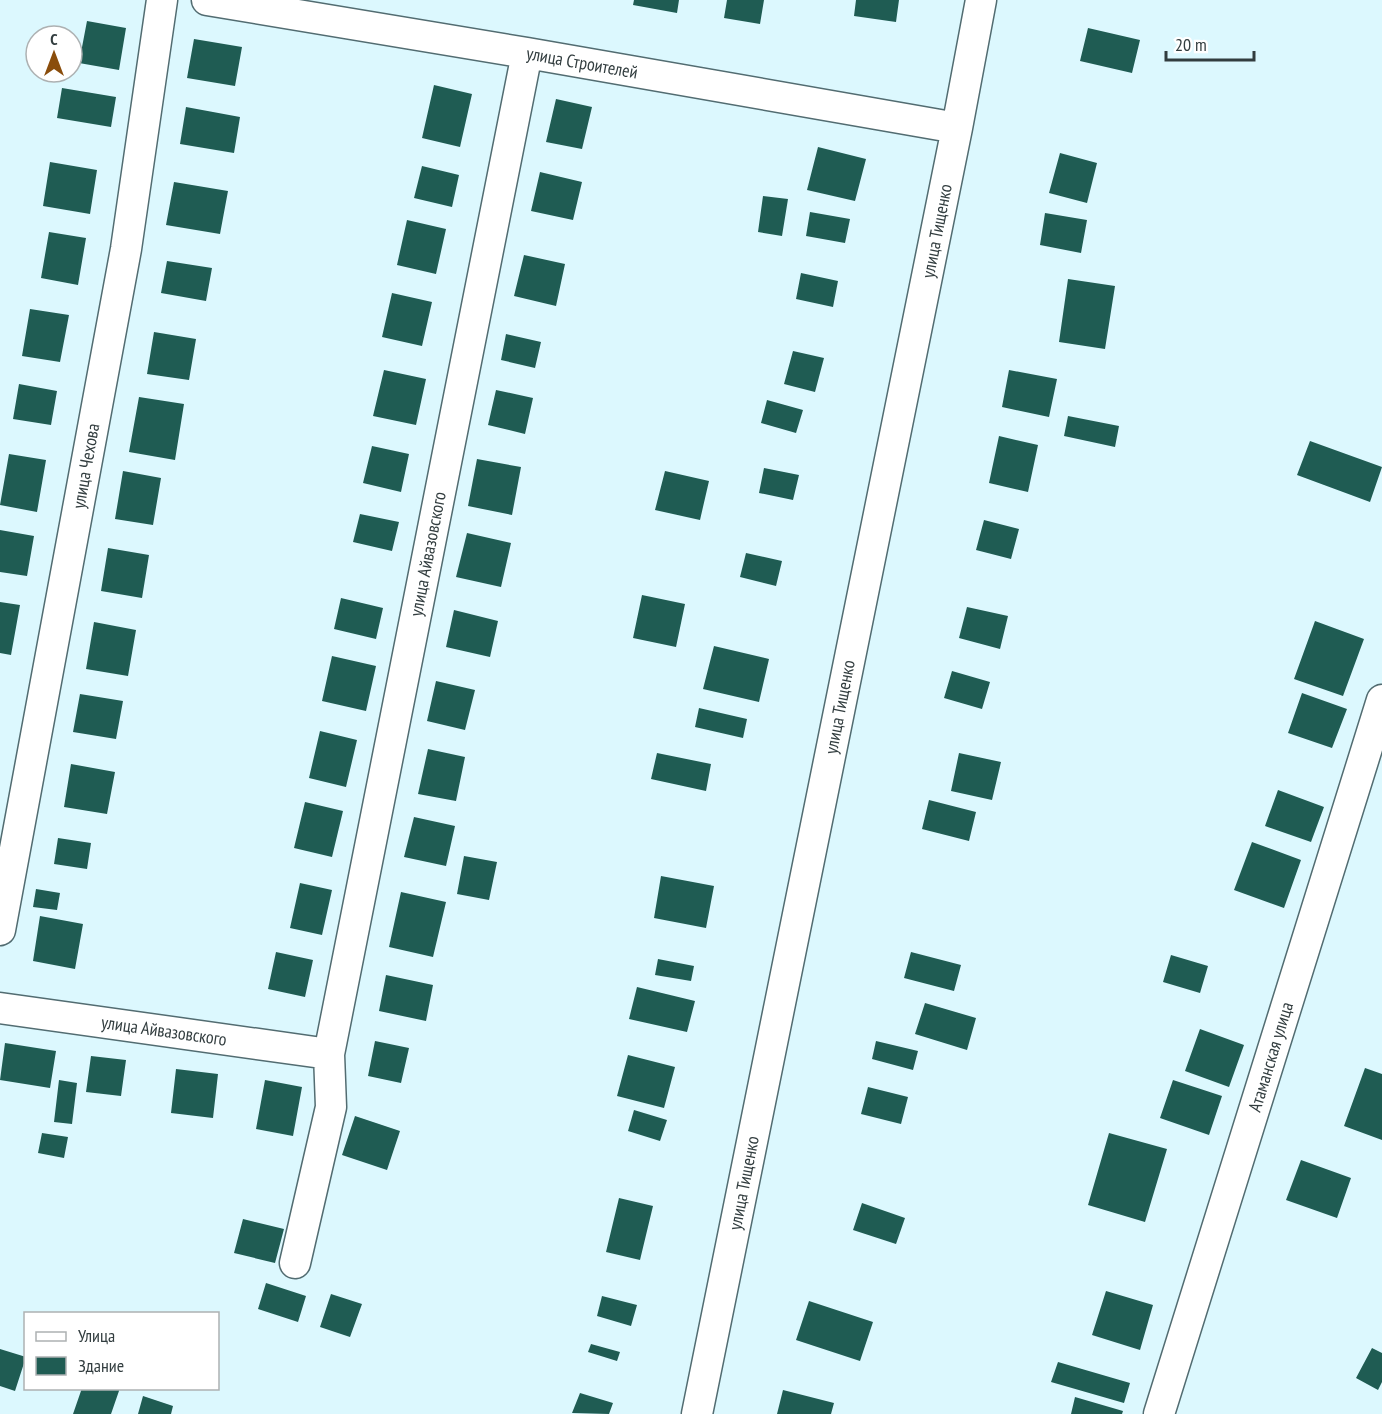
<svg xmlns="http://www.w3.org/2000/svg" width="1382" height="1414" font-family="'PT Sans Narrow',sans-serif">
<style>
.building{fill:#1f5c53}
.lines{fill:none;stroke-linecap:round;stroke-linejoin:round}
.minor-casing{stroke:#526c71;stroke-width:33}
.minor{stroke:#fff;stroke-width:30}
.labels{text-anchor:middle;stroke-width:6;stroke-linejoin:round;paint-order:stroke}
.street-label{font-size:18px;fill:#323d3f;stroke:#fff}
</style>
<rect width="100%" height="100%" fill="#dcf8fe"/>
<path class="building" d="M 634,0 L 679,0 L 677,13 L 633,5 Z
M 727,0 L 764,0 L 760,24 L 724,18 Z
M 856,0 L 899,0 L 896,22 L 854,16 Z
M 87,21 L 126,28 L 119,70 L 79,63 Z
M 1088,28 L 1140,40 L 1132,73 L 1080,61 Z
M 194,39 L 242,47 L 235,86 L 187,78 Z
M 434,85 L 472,94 L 460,147 L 422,138 Z
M 62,88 L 116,97 L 111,127 L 57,118 Z
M 556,99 L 592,107 L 582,149 L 546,142 Z
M 186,107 L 240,117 L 234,153 L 180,144 Z
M 818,147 L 866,159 L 855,201 L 807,190 Z
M 1060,153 L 1097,163 L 1087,203 L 1049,193 Z
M 50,162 L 97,170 L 90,214 L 43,206 Z
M 422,166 L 459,175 L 452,207 L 414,198 Z
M 540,172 L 582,182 L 573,220 L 531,211 Z
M 174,182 L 228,191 L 220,234 L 166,225 Z
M 763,196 L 788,199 L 782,236 L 758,232 Z
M 810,212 L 850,219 L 845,243 L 806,236 Z
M 1045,213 L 1087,220 L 1081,253 L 1040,245 Z
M 407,220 L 446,229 L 436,274 L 397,265 Z
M 49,232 L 86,238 L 78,285 L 41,278 Z
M 524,255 L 565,264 L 556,306 L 514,296 Z
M 167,261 L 212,268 L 206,301 L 161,293 Z
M 801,273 L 838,281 L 833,307 L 796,299 Z
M 1068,279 L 1115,286 L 1105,349 L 1059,342 Z
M 392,293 L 432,302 L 422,346 L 382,337 Z
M 30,309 L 69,315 L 60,362 L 22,356 Z
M 154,332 L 196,339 L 189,380 L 147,374 Z
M 506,334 L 541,342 L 535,368 L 501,360 Z
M 793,351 L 824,358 L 815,392 L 784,384 Z
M 384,370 L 426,379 L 416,425 L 373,416 Z
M 1009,370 L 1057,379 L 1049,417 L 1002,407 Z
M 19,384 L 57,391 L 51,425 L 13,419 Z
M 496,390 L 533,398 L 525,434 L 488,425 Z
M 139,397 L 184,404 L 175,460 L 129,452 Z
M 767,400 L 803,410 L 796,433 L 761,423 Z
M 1068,416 L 1119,426 L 1115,447 L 1064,436 Z
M 999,436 L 1038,445 L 1028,492 L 989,483 Z
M 1310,441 L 1382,467 L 1370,502 L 1297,475 Z
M 372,446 L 409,454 L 401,492 L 363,483 Z
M 9,454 L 46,460 L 37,512 L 0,505 Z
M 477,459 L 521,467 L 512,515 L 468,506 Z
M 764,468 L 799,475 L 793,500 L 759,493 Z
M 123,471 L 161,478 L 153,525 L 115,519 Z
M 665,471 L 709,481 L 700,520 L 655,510 Z
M 360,514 L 399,522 L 392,551 L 353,542 Z
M 984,520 L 1019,529 L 1011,559 L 976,550 Z
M 0,530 L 34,536 L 27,576 L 0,572 Z
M 467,533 L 511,543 L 501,587 L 456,577 Z
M 108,548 L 149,555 L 142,598 L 101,591 Z
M 746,553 L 782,561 L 776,586 L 740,577 Z
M 642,595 L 685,604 L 676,647 L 633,638 Z
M 341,598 L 383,608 L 376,639 L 334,629 Z
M 0,602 L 20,605 L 11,655 L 0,653 Z
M 967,607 L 1008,616 L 1000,649 L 959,638 Z
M 454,610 L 498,621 L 490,657 L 446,647 Z
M 1315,621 L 1364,639 L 1343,696 L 1294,679 Z
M 94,622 L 136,630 L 128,676 L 86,669 Z
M 714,646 L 769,659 L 759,702 L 703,689 Z
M 332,656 L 376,666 L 366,711 L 322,701 Z
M 952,671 L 990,682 L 982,709 L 944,698 Z
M 436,681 L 475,690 L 465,730 L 427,721 Z
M 1302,693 L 1347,709 L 1332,748 L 1288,733 Z
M 80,694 L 123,701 L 116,739 L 73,732 Z
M 699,708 L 747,719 L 743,738 L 695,727 Z
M 320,731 L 357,740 L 346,787 L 309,778 Z
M 428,749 L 465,757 L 456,801 L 418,794 Z
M 657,753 L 711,764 L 706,791 L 651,779 Z
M 959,753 L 1001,762 L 992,800 L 951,791 Z
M 71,764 L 115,772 L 107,814 L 64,807 Z
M 1278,790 L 1324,807 L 1311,842 L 1265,826 Z
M 929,800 L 976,812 L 969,841 L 922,829 Z
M 305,802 L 343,811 L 332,857 L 294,848 Z
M 414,817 L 455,826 L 446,866 L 404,857 Z
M 58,838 L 91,843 L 87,869 L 54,864 Z
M 1252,842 L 1301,860 L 1284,908 L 1234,890 Z
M 464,856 L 497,862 L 489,900 L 457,894 Z
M 661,876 L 714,886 L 706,928 L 654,918 Z
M 300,883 L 332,890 L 322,935 L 290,928 Z
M 36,889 L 60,893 L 57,910 L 33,907 Z
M 401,892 L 446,902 L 433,957 L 389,947 Z
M 40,916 L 83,924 L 75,969 L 33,961 Z
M 276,952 L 313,960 L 305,997 L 268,989 Z
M 911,952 L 961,965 L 954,991 L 904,978 Z
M 1171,955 L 1208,966 L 1200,993 L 1163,982 Z
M 658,959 L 694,966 L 691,981 L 655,975 Z
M 386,975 L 433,985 L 426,1021 L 379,1011 Z
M 637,987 L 695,1001 L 687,1032 L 629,1019 Z
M 925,1003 L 976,1018 L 967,1050 L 915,1034 Z
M 1200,1029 L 1244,1045 L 1229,1087 L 1185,1071 Z
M 375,1041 L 409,1048 L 401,1083 L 368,1076 Z
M 876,1041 L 918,1051 L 913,1070 L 872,1059 Z
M 5,1043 L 56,1051 L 50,1088 L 0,1080 Z
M 628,1055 L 675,1067 L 664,1108 L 617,1096 Z
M 91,1056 L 126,1060 L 121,1096 L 86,1092 Z
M 1365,1068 L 1382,1074 L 1382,1140 L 1344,1126 Z
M 176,1069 L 218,1074 L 213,1118 L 171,1113 Z
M 59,1080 L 77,1083 L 72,1124 L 54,1122 Z
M 265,1080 L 302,1087 L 293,1136 L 256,1129 Z
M 1173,1080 L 1222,1096 L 1209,1135 L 1160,1118 Z
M 868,1087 L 908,1097 L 901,1124 L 861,1114 Z
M 634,1110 L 667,1120 L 660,1141 L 628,1131 Z
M 355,1116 L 400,1131 L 387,1170 L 342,1155 Z
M 42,1133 L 68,1137 L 64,1158 L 38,1153 Z
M 1109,1133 L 1167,1149 L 1145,1222 L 1088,1205 Z
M 1301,1160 L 1351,1178 L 1337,1218 L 1286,1200 Z
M 619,1198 L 653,1206 L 640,1260 L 606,1252 Z
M 862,1203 L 905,1218 L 896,1244 L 853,1230 Z
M 243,1219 L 284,1229 L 275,1263 L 234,1253 Z
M 266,1283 L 306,1296 L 298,1322 L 258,1309 Z
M 1106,1291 L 1153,1305 L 1140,1350 L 1092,1335 Z
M 331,1294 L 362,1304 L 350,1337 L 320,1327 Z
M 602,1296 L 637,1305 L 631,1326 L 597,1316 Z
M 809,1301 L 873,1322 L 860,1361 L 796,1340 Z
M 591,1344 L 620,1352 L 617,1361 L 588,1352 Z
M 1372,1348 L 1382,1353 L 1382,1382 L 1378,1390 L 1356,1378 Z
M 0,1349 L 26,1357 L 15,1391 L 0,1386 Z
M 1058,1362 L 1130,1383 L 1124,1403 L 1051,1382 Z
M 82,1388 L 120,1388 L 111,1414 L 73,1414 Z
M 783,1390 L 834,1403 L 831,1414 L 777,1414 Z
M 580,1393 L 613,1403 L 609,1414 L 572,1413 Z
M 143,1396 L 173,1406 L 171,1414 L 138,1414 Z
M 1075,1397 L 1123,1411 L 1122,1414 L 1071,1414 Z"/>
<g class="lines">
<g class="minor-casing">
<path id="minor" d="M 207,0 L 527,53 L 957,128
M 0,930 L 126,249 L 162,0
M 0,1008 L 329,1054
M 295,1263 L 331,1107 L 329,1054 L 527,53
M 697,1414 L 957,128 L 981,0
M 1159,1414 L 1382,700"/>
</g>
<use href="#minor" class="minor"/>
</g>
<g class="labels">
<g class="street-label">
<text transform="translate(582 63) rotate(10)" y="6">улица Строителей</text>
<text transform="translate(937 231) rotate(-79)" y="6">улица Тищенко</text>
<text transform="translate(86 466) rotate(-80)" y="6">улица Чехова</text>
<text transform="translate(428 554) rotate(-79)" y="6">улица Айвазовского</text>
<text transform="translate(840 707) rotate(-79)" y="6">улица Тищенко</text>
<text transform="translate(164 1031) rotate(8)" y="6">улица Айвазовского</text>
<text transform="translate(1271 1057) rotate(-73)" y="6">Атаманская улица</text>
<text transform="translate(744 1183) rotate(-79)" y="6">улица Тищенко</text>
</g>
</g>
<rect x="24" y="1312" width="195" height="78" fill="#ffffff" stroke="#adb1b2" stroke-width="1.5"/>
<rect x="36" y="1332" width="30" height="9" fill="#ffffff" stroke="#adb1b2" stroke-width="1.5"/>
<text x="78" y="1342" font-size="18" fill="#323d3f">Улица</text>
<rect x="36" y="1357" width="30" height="18" fill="#1f5c53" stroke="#adb1b2" stroke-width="1.5"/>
<text x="78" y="1372" font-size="18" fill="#323d3f">Здание</text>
<g transform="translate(54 54)"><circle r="28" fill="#ffffff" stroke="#adb1b2" stroke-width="1.5"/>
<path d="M0-4.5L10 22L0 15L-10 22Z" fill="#8a4d0c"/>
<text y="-9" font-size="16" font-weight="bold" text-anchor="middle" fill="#323d3f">С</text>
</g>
<path d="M1166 51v9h88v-9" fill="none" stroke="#323d3f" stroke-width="3"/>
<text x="1175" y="51" font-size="18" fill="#323d3f" stroke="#ffffff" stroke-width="4.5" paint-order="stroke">20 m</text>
</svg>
